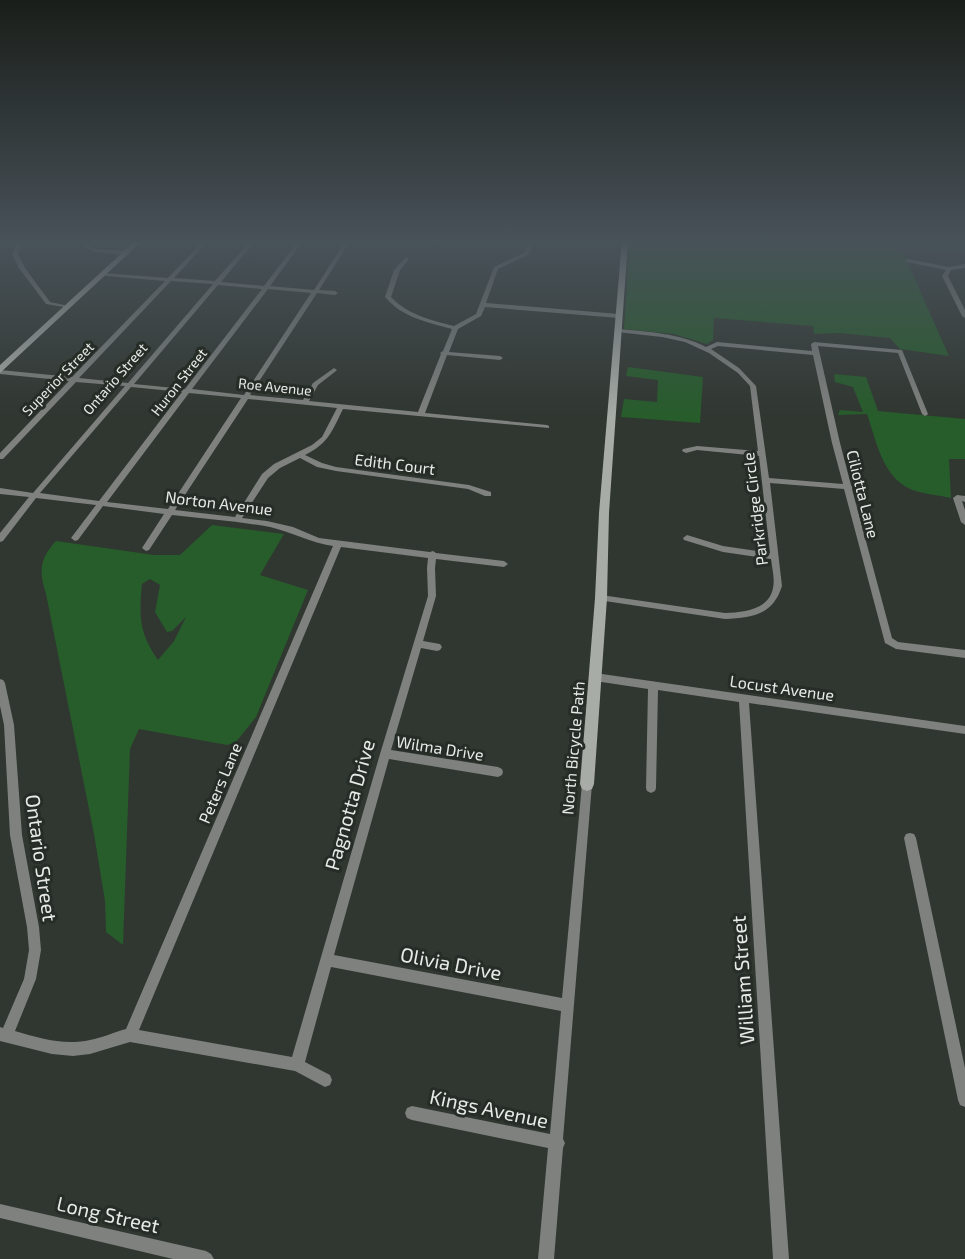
<svg xmlns="http://www.w3.org/2000/svg" width="965" height="1259" font-family="'Exo 2',sans-serif">
<style>
.green{fill:#275c2b;fill-rule:evenodd}
.lines{fill:none;stroke-linecap:round;stroke-linejoin:round}
.street{fill:#7e817e;fill-rule:evenodd}
.secondary{fill:#a8aca7;fill-rule:evenodd}
.labels{text-anchor:middle;stroke-width:6;stroke-linejoin:round;paint-order:stroke}
.far-street-label{font-size:14px;fill:#e7eae7;stroke:#262c26}
.street-label{font-size:16px;fill:#e7eae7;stroke:#262c26}
.near-street-label{font-size:20px;fill:#e7eae7;stroke:#262c26}
</style>
<rect width="100%" height="100%" fill="#303630"/>
<path class="green" d="M 630,240 L 965,240 L 965,252 L 901,248 L 949,356 L 900,349 L 890,338 L 839,333 L 814,334 L 813,326 L 714,318 L 713,340 L 707,344 L 674,334 L 624,329 Z
M 628,367 L 703,377 L 700,423 L 621,417 L 624,399 L 657,402 L 658,380 L 626,376 Z
M 834,374 L 866,377 L 878,411 L 965,419 L 965,459 L 949,459 L 951,498 C 938,495 922,494 910,489 C 882,476 876,440 867,414 L 838,415 L 840,410 L 863,412 L 853,387 L 835,382 Z
M 212,525 L 284,534 L 260,575 L 308,590 L 256,717 L 236,742 L 227,745 L 139,729 L 130,749 L 123,945 L 106,932 L 105,901 L 94,834 L 46,594 C 39,572 39,559 56,541 L 154,555 L 180,555 ZM 150,579 L 160,585 L 155,612 L 167,632 L 172,631 L 186,617 L 174,641 L 158,660 C 139,633 139,616 142,584 Z"/>
<g class="lines">
<path class="street" d="M 21,240 L 26,240 L 21,246 L 18,254 L 25,268 L 50,302 L 69,306 L 69,308 L 46,304 L 19,268 L 12,254 L 16,245 Z
M 83,240 L 88,240 L 88,245 L 96,249 L 127,251 L 130,253 L 127,255 L 95,252 L 84,247 Z
M 204,240 L 209,240 L 174,278 L 215,281 L 251,240 L 256,240 L 221,282 L 264,286 L 299,240 L 304,240 L 270,286 L 314,290 L 346,240 L 351,240 L 319,290 L 335,291 L 338,293 L 335,295 L 317,293 L 250,395 L 303,400 L 313,383 L 334,368 L 337,370 L 336,371 L 318,385 L 309,401 L 418,412 L 441,354 L 440,353 L 443,351 L 452,329 C 427,322 403,318 385,297 L 394,270 L 406,257 L 409,259 L 400,270 L 391,297 C 408,315 431,320 454,326 L 476,314 L 494,267 L 524,253 L 530,240 L 535,240 L 528,255 L 498,269 L 486,303 L 619,314 L 622,316 L 619,318 L 485,307 L 481,316 L 458,329 L 449,352 L 500,356 L 503,358 L 500,360 L 447,355 L 425,413 L 547,425 L 549,426 L 549,428 L 343,409 C 332,431 329,443 305,455 L 322,463 L 336,467 L 469,485 L 491,492 L 491,496 L 485,496 L 468,489 L 336,471 L 317,467 L 300,458 L 280,468 L 268,478 L 242,518 L 267,521 L 293,527 L 319,538 L 430,552 L 433,551 L 436,553 L 504,561 L 508,564 L 504,567 L 436,559 L 435,568 L 436,596 L 423,641 L 440,644 L 442,647 L 440,650 L 437,651 L 421,648 L 391,750 L 498,767 L 502,769 L 503,772 L 502,775 L 498,777 L 389,759 L 334,955 L 562,998 L 582,784 L 583,781 L 587,779 L 591,781 L 592,784 L 563,1139 L 565,1143 L 563,1148 L 554,1259 L 538,1259 L 548,1148 L 412,1120 L 407,1118 L 405,1113 L 407,1108 L 412,1106 L 550,1134 L 561,1011 L 331,967 L 305,1062 L 330,1075 L 332,1080 L 330,1085 L 325,1087 L 295,1071 L 130,1042 L 90,1054 L 73,1056 L 52,1054 L 0,1041 L 0,1027 L 3,1028 L 24,979 L 29,950 L 27,927 L 10,835 L 4,725 L 0,706 L 0,679 L 3,680 L 5,683 L 14,725 L 22,835 L 39,927 L 41,950 L 36,979 L 15,1031 C 39,1038 64,1046 90,1040 C 102,1038 114,1032 126,1029 L 333,546 C 311,543 292,532 270,527 C 238,521 204,519 172,515 L 149,550 L 146,551 L 142,548 L 164,514 L 103,506 L 78,540 L 75,541 L 71,538 L 96,505 L 36,498 L 3,541 L 0,542 L 0,533 L 29,497 L 0,494 L 0,488 L 33,493 L 125,386 L 76,382 L 3,459 L 0,459 L 0,453 L 69,381 L 0,374 L 0,370 L 72,377 L 165,281 L 106,276 L 103,274 L 104,273 L 168,278 ZM 171,281 L 213,284 L 128,383 L 79,378 ZM 218,285 L 262,289 L 185,389 L 134,384 ZM 268,289 L 311,293 L 244,395 L 192,389 ZM 131,387 L 182,392 L 99,501 L 40,493 ZM 189,393 L 241,398 L 168,509 L 107,502 ZM 248,399 L 337,408 L 322,437 L 312,445 L 274,464 L 262,474 L 235,517 L 175,510 ZM 341,547 L 428,558 L 427,568 L 428,596 L 380,754 L 292,1057 L 139,1030 Z
M 434,240 L 439,240 L 434,245 L 431,243 Z
M 908,259 L 949,267 L 965,264 L 965,268 L 951,270 L 948,276 L 965,310 L 965,318 L 962,316 L 942,276 L 946,270 L 906,262 L 905,261 Z
M 619,329 C 648,332 679,333 706,347 L 717,342 L 812,351 L 811,344 L 814,342 L 902,350 L 928,414 L 927,415 L 925,416 L 922,414 L 898,353 L 818,346 L 840,443 L 851,485 L 853,487 L 852,489 L 892,638 L 898,642 L 965,650 L 965,658 L 896,649 L 885,643 L 844,489 L 770,483 L 782,586 C 773,615 752,618 725,619 L 598,600 L 597,598 L 598,596 L 601,595 L 725,613 C 743,612 769,610 773,588 C 775,579 772,568 771,559 L 723,552 L 684,540 L 683,538 L 687,535 L 723,546 L 770,553 L 759,456 L 697,450 L 686,453 L 682,451 L 683,449 L 697,446 L 758,451 L 750,386 L 738,373 L 709,353 L 685,342 L 662,337 L 617,332 L 617,330 ZM 718,346 L 813,355 L 832,443 L 843,484 L 769,478 L 756,386 L 739,368 L 711,349 Z
M 957,495 L 965,496 L 965,502 L 962,501 L 965,510 L 965,525 L 961,522 L 953,498 Z
M 595,673 L 965,726 L 965,734 L 749,703 L 789,1259 L 773,1259 L 739,702 L 658,690 L 656,788 L 655,791 L 651,793 L 647,791 L 646,788 L 648,689 L 595,681 L 592,680 L 590,677 L 592,674 Z
M 910,833 L 914,834 L 916,838 L 965,1068 L 965,1107 L 960,1105 L 958,1100 L 904,838 L 906,834 Z
M 0,1204 L 206,1251 L 211,1254 L 214,1259 L 173,1259 L 0,1218 Z"/>
<path class="secondary" d="M 136,240 L 143,240 L 0,373 L 0,365 Z
M 622,240 L 628,240 L 609,513 L 607,598 L 594,784 L 592,789 L 587,791 L 582,789 L 580,784 L 595,598 L 599,513 Z"/>
</g>
<linearGradient id="sky" x2="0" y2="1"><stop stop-color="#1a1e1a"/><stop offset="0.58" stop-color="#485259"/><stop offset="1" stop-color="#485259" stop-opacity="0"/></linearGradient>
<rect width="965" height="417" fill="url(#sky)"/>
<g class="labels">
<g class="far-street-label">
<text transform="translate(58 379) rotate(-46)" y="5">Superior Street</text>
<text transform="translate(115 379) rotate(-49)" y="5">Ontario Street</text>
<text transform="translate(179 382) rotate(-52)" y="5">Huron Street</text>
<text transform="translate(275 387) rotate(6)" y="5">Roe Avenue</text>
</g>
<g class="street-label">
<text transform="translate(395 464) rotate(7)" y="6">Edith Court</text>
<text transform="translate(863 494) rotate(76)" y="6">Ciliotta Lane</text>
<text transform="translate(219 503) rotate(7)" y="6">Norton Avenue</text>
<text transform="translate(755 509) rotate(-97)" y="6">Parkridge Circle</text>
<text transform="translate(782 688) rotate(8)" y="6">Locust Avenue</text>
<text transform="translate(440 748) rotate(9)" y="6">Wilma Drive</text>
<text transform="translate(573 748) rotate(-85)" y="6">North Bicycle Path</text>
<text transform="translate(220 783) rotate(-67)" y="6">Peters Lane</text>
</g>
<g class="near-street-label">
<text transform="translate(350 805) rotate(-74)" y="7">Pagnotta Drive</text>
<text transform="translate(41 858) rotate(82)" y="7">Ontario Street</text>
<text transform="translate(451 964) rotate(11)" y="7">Olivia Drive</text>
<text transform="translate(743 980) rotate(-94)" y="7">William Street</text>
<text transform="translate(489 1109) rotate(12)" y="7">Kings Avenue</text>
<text transform="translate(108 1215) rotate(13)" y="7">Long Street</text>
</g>
</g>
</svg>
